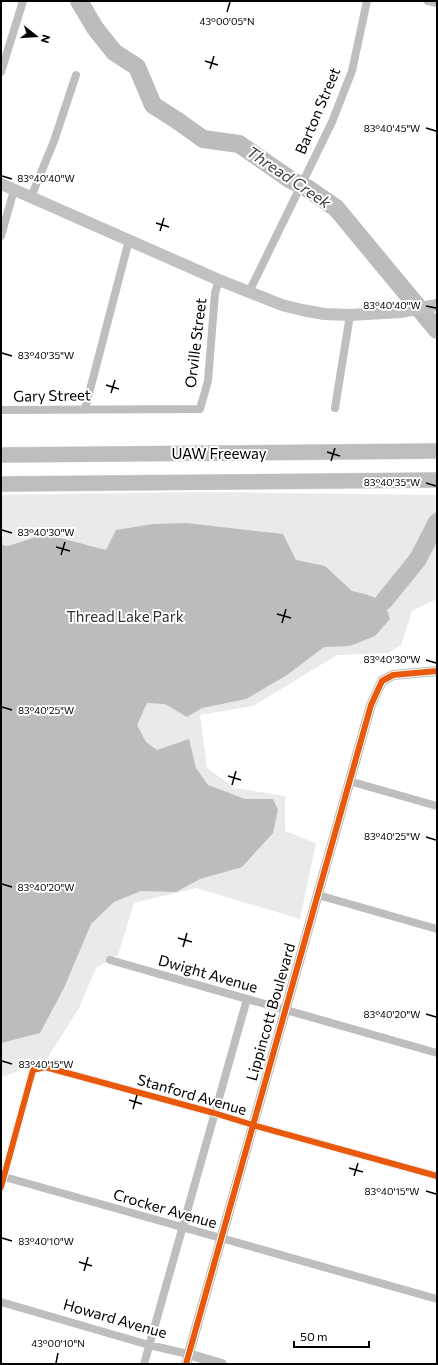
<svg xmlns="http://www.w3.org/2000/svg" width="438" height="1365" font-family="Commissioner,sans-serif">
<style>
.green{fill:#eaeaea}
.water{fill:#bcbcbc}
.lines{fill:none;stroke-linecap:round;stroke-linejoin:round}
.river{stroke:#bcbcbc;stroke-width:18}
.motorway-casing{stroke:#dbdbdb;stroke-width:16}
.minor{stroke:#bebebe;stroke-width:8}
.tertiary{stroke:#bebebe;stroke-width:10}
.secondary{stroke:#c1c1c1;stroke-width:12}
.motorway{stroke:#bdbdbd;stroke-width:15}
.cycleway-casing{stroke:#fff;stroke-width:8}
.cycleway{stroke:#e8590c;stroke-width:6}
.ticks{fill:none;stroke:#000;stroke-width:1.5}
.labels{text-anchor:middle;stroke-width:4;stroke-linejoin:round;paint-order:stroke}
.street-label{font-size:15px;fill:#000;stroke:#fff}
.park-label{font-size:15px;fill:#2f2f2f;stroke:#fff}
.water-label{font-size:16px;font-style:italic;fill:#404040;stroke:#fff}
.ticks-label{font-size:10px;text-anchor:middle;fill:#000;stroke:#fff;stroke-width:4;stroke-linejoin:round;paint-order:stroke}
</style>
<rect width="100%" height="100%" fill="#fff"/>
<path class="green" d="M 199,492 L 437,495 L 437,599 L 412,611 L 401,645 L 388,653 L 337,655 L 253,706 L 200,715 L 207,768 L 235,788 L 285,796 L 285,831 L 316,843 L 300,919 L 196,888 L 134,903 L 118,955 L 96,968 L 79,1008 L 47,1059 L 33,1066 L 5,1076 L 1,1076 L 1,495 Z"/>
<path class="water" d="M 186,523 L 283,534 L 296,560 L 325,566 L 352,591 L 365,594 L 384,601 L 390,619 L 375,636 L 350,646 L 324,647 L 287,675 L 246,699 L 202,708 L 187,717 L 165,704 L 147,703 L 137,725 L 146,742 L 157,750 L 189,739 L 196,768 L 208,785 L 245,799 L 273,799 L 278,810 L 273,833 L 242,867 L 200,879 L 176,892 L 141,891 L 114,902 L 91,924 L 64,988 L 40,1033 L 1,1043 L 1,545 L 8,546 L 45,534 L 106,550 L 116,530 L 153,524 Z"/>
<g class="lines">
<path class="river" d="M 79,1 L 95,28 L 114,52 L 137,67 L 153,105 L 178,121 L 203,139 L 239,144 L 291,180 L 307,188 L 336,208 L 437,330
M 384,601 L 418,559 L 437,522"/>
<g class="motorway-casing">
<path id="motorway" d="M 1,455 L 437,451
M 1,484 L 437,480"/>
</g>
<path class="minor" d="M 428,1 L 437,3
M 1,72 L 23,1
M 31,197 L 54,141 L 76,75
M 1,236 L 14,190
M 249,292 L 332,122 L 352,71 L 367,1
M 335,408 L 350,315
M 85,409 L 129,240
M 1,410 L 200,409 L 208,381 L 215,293 L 219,280
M 349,781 L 437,806
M 318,895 L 437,929
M 110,960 L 437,1053
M 1,1176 L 437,1299
M 1,1187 L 33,1070 L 45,1067 L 214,1113 L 253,1125 L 437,1176
M 1,1302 L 149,1345 L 188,1354
M 144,1364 L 247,999"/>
<path class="tertiary" d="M 188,1354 L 222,1364
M 186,1364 L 371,705 L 382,681 L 393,675 L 437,671"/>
<path class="secondary" d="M 1,184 L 219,280 L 282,305 L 302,310 L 324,314 L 350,315 L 401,312 L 437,305"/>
<use href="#motorway" class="motorway"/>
<g class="cycleway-casing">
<path id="cycleway" d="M 1,1187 L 33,1070 L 45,1067 L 214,1113 L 253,1125 L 437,1176
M 186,1364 L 371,705 L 382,681 L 393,675 L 437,671"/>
</g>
<use href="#cycleway" class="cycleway"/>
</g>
<path class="ticks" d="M 227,12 L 230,2M 205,61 L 218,65M 210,69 L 214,56M 426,128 L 436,131M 2,176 L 12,179M 156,223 L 169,227M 160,231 L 164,218M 426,306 L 436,308M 2,353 L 12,356M 106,385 L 119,389M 111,393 L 115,380M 327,452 L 340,456M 331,461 L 335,448M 426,483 L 436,486M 2,530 L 12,533M 56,547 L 70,551M 61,555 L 65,542M 277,614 L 291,618M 282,623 L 286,609M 426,660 L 436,663M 2,707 L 12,710M 228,776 L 241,780M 232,785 L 236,771M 426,837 L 436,840M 2,884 L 12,887M 178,938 L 192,942M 183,947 L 187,933M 426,1014 L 436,1017M 2,1061 L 12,1064M 129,1100 L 142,1104M 133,1109 L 137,1095M 349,1168 L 363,1172M 354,1176 L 358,1163M 426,1191 L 436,1194M 2,1238 L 12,1241M 79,1262 L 92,1266M 84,1271 L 88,1257M 56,1363 L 58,1353"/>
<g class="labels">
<g class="street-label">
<text transform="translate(318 111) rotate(-67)" y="5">Barton Street</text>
<text transform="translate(196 343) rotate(-83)" y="5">Orville Street</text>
<text transform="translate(52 396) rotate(-1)" y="5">Gary Street</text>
<text x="219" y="459">UAW Freeway</text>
<text transform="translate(208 974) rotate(16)" y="5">Dwight Avenue</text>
<text transform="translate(271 1012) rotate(-74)" y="5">Lippincott Boulevard</text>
<text transform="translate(192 1095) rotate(16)" y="5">Stanford Avenue</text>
<text transform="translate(165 1209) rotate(16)" y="5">Crocker Avenue</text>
<text transform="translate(115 1319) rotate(16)" y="5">Howard Avenue</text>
</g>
<g class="park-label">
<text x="125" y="622">Thread Lake Park</text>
</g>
<g class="water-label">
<text transform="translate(289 177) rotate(34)" y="6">Thread Creek</text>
</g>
</g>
<g class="ticks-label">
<text x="227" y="25">43°00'05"N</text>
<text x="392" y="132">83°40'45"W</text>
<text x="46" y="182">83°40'40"W</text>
<text x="392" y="309">83°40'40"W</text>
<text x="46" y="359">83°40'35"W</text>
<text x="392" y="486">83°40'35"W</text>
<text x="46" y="536">83°40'30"W</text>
<text x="392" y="663">83°40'30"W</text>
<text x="46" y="714">83°40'25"W</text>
<text x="392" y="840">83°40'25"W</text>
<text x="46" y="891">83°40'20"W</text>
<text x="392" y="1018">83°40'20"W</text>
<text x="46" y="1068">83°40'15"W</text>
<text x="392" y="1195">83°40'15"W</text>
<text x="46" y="1245">83°40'10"W</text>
<text x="58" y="1347">43°00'10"N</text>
</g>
<rect width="438" height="1365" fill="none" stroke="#000000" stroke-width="4"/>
<g transform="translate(36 36) rotate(107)" stroke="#ffffff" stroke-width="3" paint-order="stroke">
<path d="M0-3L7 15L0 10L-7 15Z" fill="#000000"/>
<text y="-6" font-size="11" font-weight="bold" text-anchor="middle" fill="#000000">N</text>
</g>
<path d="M294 1341v6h75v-6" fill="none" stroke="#000000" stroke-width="2"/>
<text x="300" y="1341" font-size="12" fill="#000000" stroke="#ffffff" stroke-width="3" paint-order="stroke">50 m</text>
</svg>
